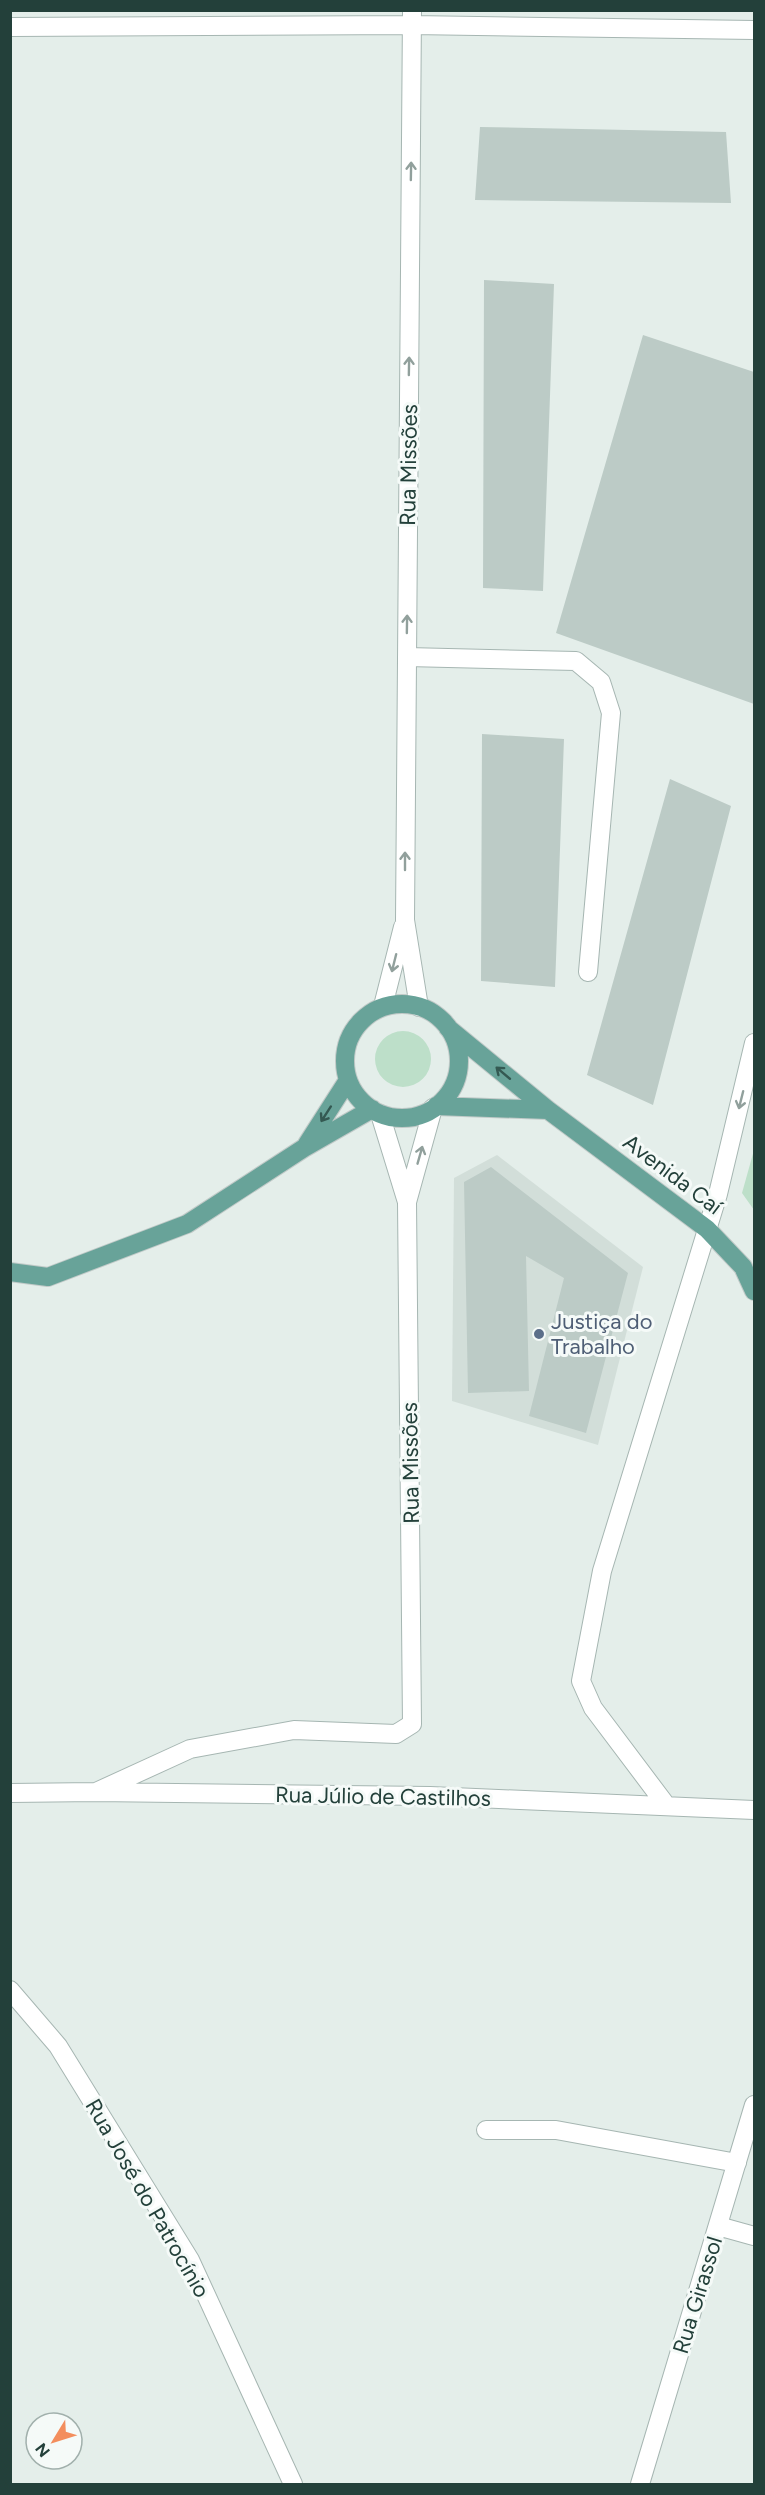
<svg xmlns="http://www.w3.org/2000/svg" width="765" height="2495" font-family="Figtree,sans-serif">
<style>
.built{fill:#d2ded9}
.green{fill:#bddfc9}
.building{fill:#bccbc6}
.lines{fill:none;stroke-linecap:round;stroke-linejoin:round}
.minor-casing{stroke:#a6b6b2;stroke-width:20}
.major-casing{stroke:#c1cac8;stroke-width:20}
.minor{stroke:#fff;stroke-width:18}
.major{stroke:#68a399;stroke-width:18}
.oneway{stroke:#91a09c}
.oneway2{stroke:#345952}
.service-dot{fill:#5c6f8a;stroke:#f5faf8;stroke-width:2}
.labels{text-anchor:middle;stroke-width:6;stroke-linejoin:round;paint-order:stroke}
.street-label{font-size:22px;fill:#23403a;stroke:#f5faf8}
.service-label{font-size:22px;fill:#4e5e75;stroke:#f5faf8;text-anchor:start}
</style>
<rect width="100%" height="100%" fill="#e4eeea"/>
<path class="built" d="M 497,1155 L 643,1267 L 598,1445 L 452,1401 L 454,1178 Z"/>
<path class="green" d="M375 1059a28 28 0 1 1 56 0a28 28 0 1 1-56 0Z
M 754,1150 L 754,1210 L 742,1193 Z"/>
<path class="building" d="M 480,127 L 726,132 L 731,203 L 475,200 Z
M 484,280 L 554,284 L 543,591 L 483,588 Z
M 643,335 L 754,372 L 754,704 L 556,633 Z
M 482,734 L 564,739 L 555,987 L 481,981 Z
M 670,779 L 731,806 L 653,1105 L 587,1075 Z
M 491,1167 L 628,1273 L 586,1433 L 529,1416 L 564,1278 L 526,1256 L 529,1391 L 468,1393 L 464,1182 Z"/>
<g class="lines">
<g class="minor-casing">
<path id="minor" d="M 412,10 L 405,920 L 419,1007
M 10,27 L 412,25 L 754,30
M 407,657 L 576,661 L 601,682 L 611,713 L 588,972
M 383,1006 L 403,927
M 407,1202 L 433,1108
M 96,1792 L 190,1749 L 294,1730 L 396,1734 L 412,1724 L 407,1202 L 380,1114
M 10,1793 L 96,1792 L 430,1796 L 754,1810
M 666,1805 L 593,1708 L 581,1681 L 602,1571 L 718,1194 L 754,1043
M 10,1990 L 58,2046 L 190,2260 L 293,2484
M 486,2130 L 556,2130 L 737,2163
M 718,2226 L 754,2236
M 640,2484 L 754,2105"/>
</g>
<g class="major-casing">
<path id="major" d="M345 1061a57 57 0 1 1 114 0a57 57 0 1 1-114 0Z
M 448,1028 L 548,1110 L 707,1229 L 743,1267 L 754,1291
M 436,1106 L 548,1110
M 307,1144 L 348,1080
M 10,1272 L 48,1277 L 187,1224 L 304,1148 L 372,1109"/>
</g>
<use href="#minor" class="minor"/>
<use href="#major" class="major"/>
</g>
<defs><path id="oneway-shaft" d="M-6 0H5M1.5-3L5.5 0L1.5 3" fill="none" stroke-width="1.6" stroke-linecap="round" stroke-linejoin="round" transform="scale(1.5)"/></defs>
<g class="oneway">
<use href="#oneway-shaft" transform="translate(411 171) rotate(-89)"/>
<use href="#oneway-shaft" transform="translate(409 366) rotate(-89)"/>
<use href="#oneway-shaft" transform="translate(407 624) rotate(-89)"/>
<use href="#oneway-shaft" transform="translate(405 861) rotate(-90)"/>
<use href="#oneway-shaft" transform="translate(394 963) rotate(104)"/>
<use href="#oneway-shaft" transform="translate(741 1100) rotate(104)"/>
<use href="#oneway-shaft" transform="translate(420 1155) rotate(-74)"/>
</g>
<g class="oneway2">
<use href="#oneway-shaft" transform="translate(503 1073) rotate(-140)"/>
<use href="#oneway-shaft" transform="translate(326 1114) rotate(123)"/>
</g>
<circle class="service-dot" cx="539" cy="1334" r="6"/>
<g class="labels">
<g class="street-label">
<text transform="translate(408 465) rotate(-89)" y="8">Rua Missões</text>
<text transform="translate(673 1174) rotate(37)" y="8">Avenida Caí</text>
<text transform="translate(410 1463) rotate(-91)" y="8">Rua Missões</text>
<text transform="translate(383 1796) rotate(1)" y="8">Rua Júlio de Castilhos</text>
<text transform="translate(148 2198) rotate(60)" y="8">Rua José do Patrocínio</text>
<text transform="translate(697 2295) rotate(-73)" y="8">Rua Girassol</text>
</g>
<g class="service-label">
<text x="551" y="1329">Justiça do<tspan x="551" dy="25">Trabalho</tspan></text>
</g>
</g>
<rect width="765" height="2495" fill="none" stroke="#23403a" stroke-width="24"/>
<g transform="translate(54 2441) rotate(232)"><circle r="28" fill="#f5faf8" stroke="#a1b0ac" stroke-width="1.5"/>
<path d="M0-4.5L10 22L0 15L-10 22Z" fill="#f38e5d"/>
<text y="-9" font-size="16" font-weight="bold" text-anchor="middle" fill="#23403a">N</text>
</g>
</svg>
